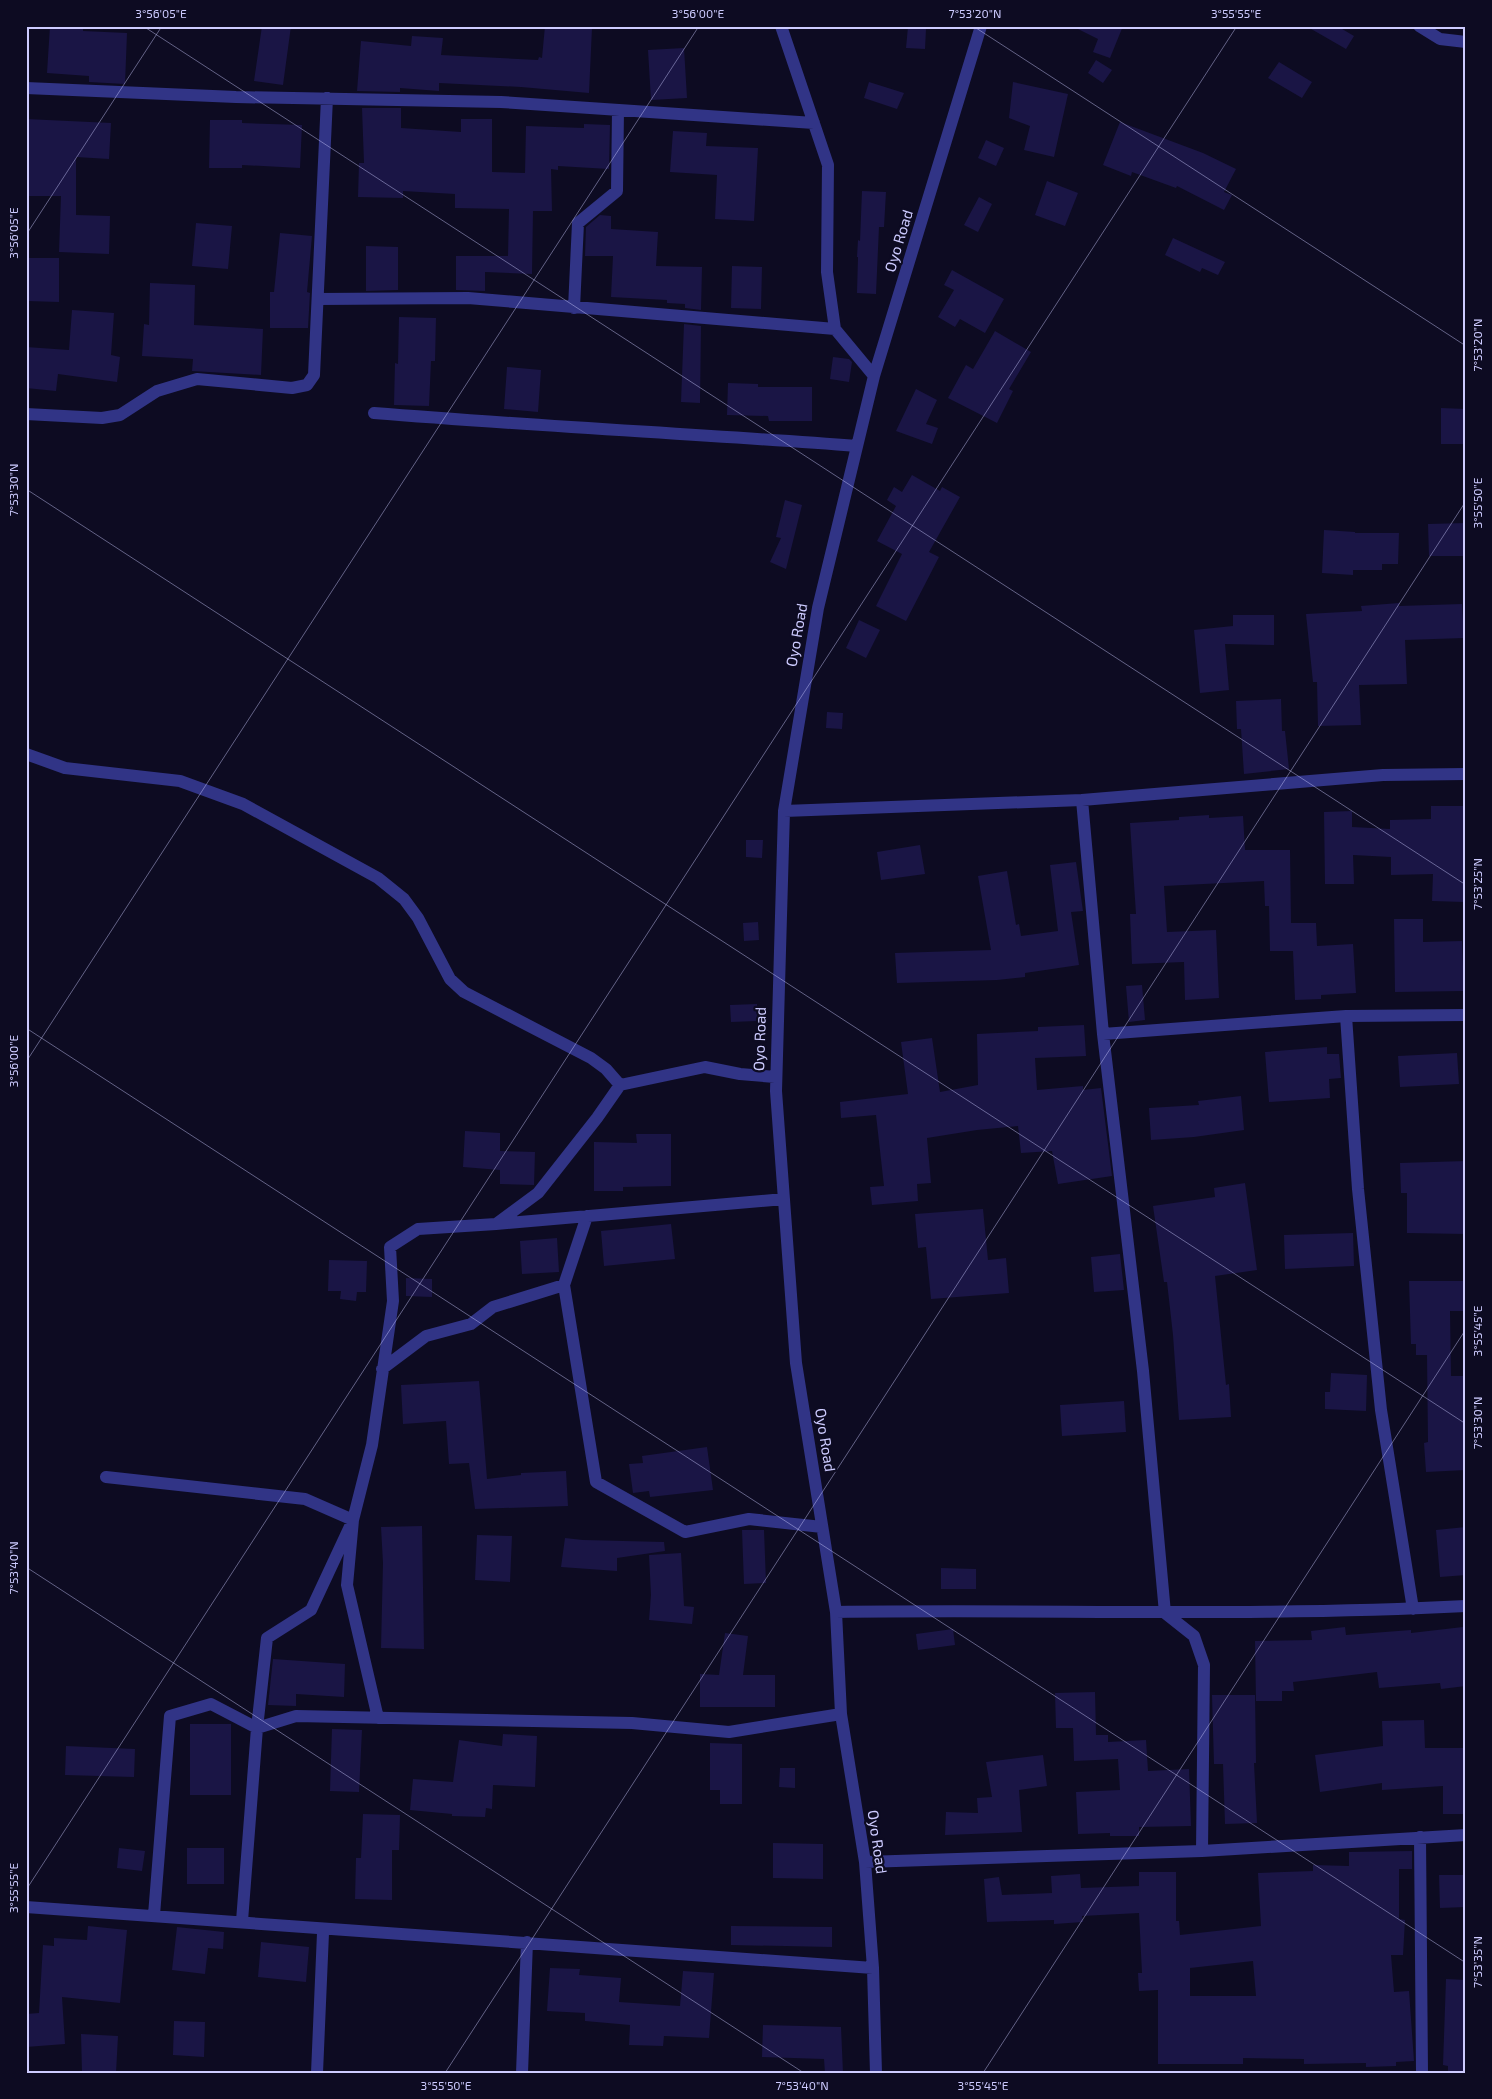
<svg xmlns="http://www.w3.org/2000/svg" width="1492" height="2099" font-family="'Exo 2',sans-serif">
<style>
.building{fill:#1a1545;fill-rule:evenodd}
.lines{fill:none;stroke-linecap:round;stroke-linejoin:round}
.minor{stroke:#313486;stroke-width:12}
.ticks{fill:none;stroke:#cdcbff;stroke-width:1;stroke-opacity:0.45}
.labels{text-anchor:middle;stroke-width:4.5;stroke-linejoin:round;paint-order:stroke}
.street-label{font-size:15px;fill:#cdcbff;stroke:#0d0b22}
.neatline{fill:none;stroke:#cdcbff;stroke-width:2}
.ticks-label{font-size:12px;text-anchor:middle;fill:#cdcbff}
</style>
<rect width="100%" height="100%" fill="#0d0b22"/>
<path class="building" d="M 50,26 L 83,26 L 83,31 L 127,33 L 125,84 L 89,82 L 89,76 L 47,73 Z
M 262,26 L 291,26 L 283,85 L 254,81 Z
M 545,26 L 592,28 L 589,93 L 521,87 L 439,83 L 439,91 L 400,88 L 400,92 L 357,91 L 361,41 L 411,46 L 412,36 L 443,38 L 441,55 L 538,60 L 539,57 L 542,58 Z
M 1072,26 L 1123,26 L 1110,58 L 1093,52 L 1098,39 Z
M 1306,26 L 1337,26 L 1354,36 L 1346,49 Z
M 908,27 L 926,29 L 925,49 L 906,48 Z
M 684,48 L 687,98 L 651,100 L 648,50 Z
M 1096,60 L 1112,70 L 1103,83 L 1088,73 Z
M 1279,62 L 1312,82 L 1302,98 L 1268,78 Z
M 869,82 L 904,93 L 897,109 L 864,98 Z
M 1013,82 L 1068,94 L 1054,157 L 1024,150 L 1030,126 L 1009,118 Z
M 362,108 L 401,108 L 401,128 L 461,132 L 461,119 L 492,119 L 492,172 L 525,173 L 526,126 L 584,128 L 584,124 L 610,125 L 609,169 L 558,166 L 558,170 L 551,169 L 552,211 L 533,211 L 532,274 L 485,272 L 485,291 L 456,290 L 456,256 L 508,256 L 509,209 L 455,208 L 455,194 L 403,191 L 403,198 L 358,197 L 359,163 L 364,163 Z
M 26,119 L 111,123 L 109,159 L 76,157 L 76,215 L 110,216 L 109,254 L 59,252 L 61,196 L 26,196 Z
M 210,120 L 242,120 L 242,123 L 302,125 L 300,168 L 242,165 L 242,168 L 209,168 Z
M 1120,122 L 1203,153 L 1236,169 L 1224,192 L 1232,195 L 1224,210 L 1177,186 L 1176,188 L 1132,172 L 1131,176 L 1103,165 Z
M 673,131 L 707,133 L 706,146 L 758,148 L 754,221 L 715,219 L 717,175 L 670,172 Z
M 986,140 L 1004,148 L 996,166 L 978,158 Z
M 1047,181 L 1078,193 L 1065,226 L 1035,215 Z
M 862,191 L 886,192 L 884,227 L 879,227 L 876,294 L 857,293 L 858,257 L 857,257 L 858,240 L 860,241 Z
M 979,197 L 992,204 L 978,232 L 964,225 Z
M 600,215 L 611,216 L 611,229 L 658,232 L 656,266 L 702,267 L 701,310 L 685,308 L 685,304 L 667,303 L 667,300 L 611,297 L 613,256 L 585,256 L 586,227 Z
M 196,223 L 232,226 L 228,269 L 192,266 Z
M 280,233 L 312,236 L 307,292 L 310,293 L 308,328 L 270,328 L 270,292 L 274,292 Z
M 1173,238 L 1225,262 L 1218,275 L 1202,268 L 1200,272 L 1165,255 Z
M 366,246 L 398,247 L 398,290 L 366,291 Z
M 28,258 L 59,258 L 59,302 L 27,301 Z
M 732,266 L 762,267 L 761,309 L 731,308 Z
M 952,270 L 1004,299 L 985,333 L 960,319 L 955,327 L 938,317 L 954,290 L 944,285 Z
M 150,283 L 195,285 L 194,325 L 263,329 L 261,375 L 192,371 L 193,359 L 142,356 L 144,324 L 149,325 Z
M 72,310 L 114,313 L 111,355 L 120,357 L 117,382 L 58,374 L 56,391 L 26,388 L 26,347 L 69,350 Z
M 399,317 L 436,318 L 435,361 L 431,361 L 429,406 L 394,405 L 395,363 L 398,364 Z
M 684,324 L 701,326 L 700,403 L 681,402 Z
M 995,331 L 1031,352 L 1009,389 L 1013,391 L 997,423 L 948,398 L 966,365 L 973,369 Z
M 833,357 L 849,359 L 852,362 L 849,382 L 830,379 Z
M 507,367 L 541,370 L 538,412 L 504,409 Z
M 728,383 L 758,384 L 758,387 L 812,387 L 812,421 L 769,421 L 768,416 L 727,415 Z
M 916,389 L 937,400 L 926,424 L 938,428 L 932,444 L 896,431 Z
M 1441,408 L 1466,409 L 1466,444 L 1441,444 Z
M 912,475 L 940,491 L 942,487 L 960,497 L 929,552 L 939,557 L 906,621 L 876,606 L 902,554 L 877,541 L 896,506 L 887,500 L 894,487 L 902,492 Z
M 785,500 L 802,505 L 786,569 L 770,562 L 781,538 L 776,537 Z
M 1466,523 L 1466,556 L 1429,556 L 1428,524 Z
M 1324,530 L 1355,532 L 1355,533 L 1399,533 L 1398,564 L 1382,564 L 1382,570 L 1353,570 L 1353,575 L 1322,573 Z
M 1399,603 L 1399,606 L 1462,604 L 1464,638 L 1405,640 L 1407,684 L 1359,685 L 1361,725 L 1318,726 L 1317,682 L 1313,682 L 1306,614 L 1362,611 L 1361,606 Z
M 1233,615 L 1274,615 L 1274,645 L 1225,644 L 1229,690 L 1200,693 L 1194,630 L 1233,626 Z
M 859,620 L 880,630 L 866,658 L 846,648 Z
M 1281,699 L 1282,731 L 1285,731 L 1289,769 L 1244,774 L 1241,729 L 1237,729 L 1236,701 Z
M 827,712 L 843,713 L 842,729 L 826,728 Z
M 1431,806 L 1465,806 L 1464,902 L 1432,901 L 1433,874 L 1391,875 L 1391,857 L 1353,855 L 1354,884 L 1325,884 L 1324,812 L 1352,811 L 1352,827 L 1390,829 L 1390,820 L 1431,819 Z
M 1209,815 L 1209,818 L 1243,816 L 1245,850 L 1290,850 L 1291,923 L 1316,923 L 1317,946 L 1353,944 L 1356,993 L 1321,995 L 1321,999 L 1295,1000 L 1293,951 L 1270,951 L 1269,906 L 1265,906 L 1264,881 L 1164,886 L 1167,932 L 1216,930 L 1219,998 L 1185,1000 L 1184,962 L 1132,964 L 1130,914 L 1136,914 L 1130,823 L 1179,820 L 1179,817 Z
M 746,840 L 763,840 L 762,858 L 746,857 Z
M 920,845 L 925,874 L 881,880 L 877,852 Z
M 1076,862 L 1083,911 L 1071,912 L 1079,965 L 1025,973 L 1025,977 L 997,980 L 897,983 L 895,953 L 991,950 L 978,876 L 1007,871 L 1016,925 L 1019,924 L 1021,936 L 1058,931 L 1050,865 Z
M 1394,919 L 1423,919 L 1423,942 L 1462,941 L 1464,991 L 1395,992 Z
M 758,922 L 759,940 L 744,941 L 743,923 Z
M 1142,985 L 1145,1020 L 1129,1022 L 1126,986 Z
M 757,1004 L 757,1021 L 731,1022 L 730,1005 Z
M 1084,1025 L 1086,1056 L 1035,1058 L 1037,1090 L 1083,1086 L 1083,1090 L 1101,1088 L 1112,1176 L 1058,1184 L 1052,1151 L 1021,1153 L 1018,1126 L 977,1130 L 927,1138 L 931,1183 L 917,1184 L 918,1201 L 872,1205 L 870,1187 L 884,1186 L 876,1115 L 841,1118 L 840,1102 L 908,1094 L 901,1042 L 932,1038 L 940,1092 L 978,1085 L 977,1034 L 1038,1031 L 1038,1027 Z
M 1327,1047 L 1327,1054 L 1339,1054 L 1341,1078 L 1329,1079 L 1330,1098 L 1269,1102 L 1265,1052 Z
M 1457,1053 L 1459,1084 L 1400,1087 L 1398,1056 Z
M 1241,1096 L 1244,1130 L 1194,1137 L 1151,1140 L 1149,1108 L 1199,1105 L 1198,1101 Z
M 465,1131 L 500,1133 L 500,1151 L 535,1152 L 534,1185 L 500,1184 L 500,1170 L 463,1167 Z
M 636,1134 L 671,1134 L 671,1186 L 623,1187 L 623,1191 L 594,1191 L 594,1142 L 637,1143 Z
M 1466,1161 L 1466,1234 L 1407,1233 L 1407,1193 L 1401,1193 L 1400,1163 Z
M 1245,1183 L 1257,1270 L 1215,1276 L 1226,1385 L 1229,1384 L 1231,1417 L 1179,1420 L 1173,1335 L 1167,1282 L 1164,1282 L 1153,1206 L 1215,1197 L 1214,1188 Z
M 983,1209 L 988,1260 L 1006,1258 L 1009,1293 L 931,1299 L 926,1247 L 918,1248 L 915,1214 Z
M 671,1224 L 675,1259 L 604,1266 L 601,1231 Z
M 1353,1233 L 1354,1266 L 1285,1269 L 1284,1235 Z
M 557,1238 L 559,1272 L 522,1274 L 520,1241 Z
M 1120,1254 L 1124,1290 L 1094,1292 L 1091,1257 Z
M 329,1260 L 367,1261 L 366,1292 L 357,1292 L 356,1301 L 340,1299 L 341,1291 L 328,1291 Z
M 406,1278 L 432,1279 L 432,1297 L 406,1296 Z
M 1409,1281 L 1466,1281 L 1466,1311 L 1450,1311 L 1451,1376 L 1466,1376 L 1466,1470 L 1426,1472 L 1424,1443 L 1428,1442 L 1427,1355 L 1416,1355 L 1416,1344 L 1411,1344 Z
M 1331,1373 L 1367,1375 L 1366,1411 L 1325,1409 L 1325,1392 L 1330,1392 Z
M 479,1381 L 487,1479 L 521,1475 L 521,1473 L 566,1471 L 568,1506 L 475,1509 L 469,1463 L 449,1464 L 446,1421 L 403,1424 L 401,1385 Z
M 1124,1401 L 1126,1432 L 1062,1436 L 1060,1405 Z
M 707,1447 L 713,1490 L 650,1497 L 649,1491 L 633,1493 L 629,1464 L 643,1463 L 642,1456 Z
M 422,1526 L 424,1649 L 381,1648 L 383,1563 L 381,1527 Z
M 1466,1527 L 1466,1575 L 1440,1577 L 1436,1530 Z
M 742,1530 L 764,1530 L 766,1583 L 744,1584 Z
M 477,1535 L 512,1536 L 510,1582 L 475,1580 Z
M 565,1538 L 583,1540 L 664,1542 L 665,1551 L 617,1558 L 617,1571 L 561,1567 Z
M 681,1553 L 684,1606 L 694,1607 L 692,1624 L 649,1620 L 651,1595 L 649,1555 Z
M 941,1568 L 976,1569 L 976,1589 L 941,1589 Z
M 1345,1627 L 1346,1635 L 1411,1630 L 1411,1633 L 1463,1627 L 1466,1646 L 1466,1686 L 1441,1689 L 1440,1683 L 1379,1688 L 1377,1672 L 1293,1682 L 1294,1691 L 1282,1691 L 1282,1701 L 1256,1701 L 1255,1641 L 1312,1640 L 1311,1631 Z
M 953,1629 L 955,1645 L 918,1650 L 916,1634 Z
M 725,1633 L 748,1636 L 743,1675 L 775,1675 L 775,1707 L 700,1707 L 700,1674 L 719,1675 Z
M 273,1659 L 345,1664 L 344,1697 L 296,1694 L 296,1706 L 268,1705 Z
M 1095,1692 L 1096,1735 L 1108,1735 L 1108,1742 L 1146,1740 L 1148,1771 L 1189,1769 L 1191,1826 L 1139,1827 L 1139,1836 L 1110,1836 L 1110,1833 L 1078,1834 L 1076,1792 L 1120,1790 L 1118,1759 L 1074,1761 L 1073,1728 L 1056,1728 L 1055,1693 Z
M 1212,1695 L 1255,1695 L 1256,1763 L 1254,1763 L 1257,1823 L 1225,1824 L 1223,1764 L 1214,1764 Z
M 1424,1720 L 1425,1748 L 1466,1748 L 1466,1814 L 1443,1814 L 1443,1786 L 1382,1790 L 1382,1783 L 1320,1792 L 1315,1755 L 1383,1746 L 1382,1721 Z
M 190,1724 L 231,1724 L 231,1795 L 190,1795 Z
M 332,1729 L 362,1730 L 359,1792 L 330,1791 Z
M 503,1734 L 537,1736 L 535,1787 L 493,1785 L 492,1809 L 486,1808 L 485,1817 L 452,1816 L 452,1814 L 410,1810 L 413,1779 L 453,1782 L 459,1740 L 502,1746 Z
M 710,1743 L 742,1744 L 742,1804 L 720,1804 L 720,1790 L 710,1790 Z
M 66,1746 L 135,1749 L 134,1777 L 65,1775 Z
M 1043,1755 L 1047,1786 L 1019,1790 L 1022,1832 L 945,1835 L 946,1812 L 978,1813 L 977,1798 L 992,1797 L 986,1762 Z
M 780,1768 L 795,1768 L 795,1788 L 779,1787 Z
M 363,1814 L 400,1815 L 399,1850 L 392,1850 L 392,1900 L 355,1899 L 356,1858 L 361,1858 Z
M 773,1843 L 823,1844 L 823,1879 L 773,1878 Z
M 119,1848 L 145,1851 L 142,1871 L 117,1868 Z
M 187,1848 L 224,1848 L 224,1884 L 187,1884 Z
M 1412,1851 L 1412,1869 L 1399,1869 L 1399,1919 L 1405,1920 L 1403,1955 L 1391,1955 L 1394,1992 L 1409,1991 L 1414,2061 L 1396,2062 L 1396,2066 L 1366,2067 L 1366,2063 L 1304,2064 L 1304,2059 L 1243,2058 L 1243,2064 L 1158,2064 L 1158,1990 L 1139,1991 L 1138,1973 L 1142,1973 L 1139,1913 L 1082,1916 L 1083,1922 L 1054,1924 L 1054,1920 L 987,1922 L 984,1879 L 999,1877 L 1002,1895 L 1052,1893 L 1051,1876 L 1080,1874 L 1081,1888 L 1139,1886 L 1139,1872 L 1176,1872 L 1176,1921 L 1179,1921 L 1180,1935 L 1261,1926 L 1258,1873 L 1313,1871 L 1313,1865 L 1349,1866 L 1349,1852 ZM 1253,1961 L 1256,1996 L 1190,1996 L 1190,1968 Z
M 1439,1875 L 1466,1875 L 1466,1907 L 1440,1908 Z
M 88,1926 L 127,1930 L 120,2003 L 62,1997 L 65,2044 L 26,2047 L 26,2014 L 39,2013 L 43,1945 L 54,1946 L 54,1938 L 87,1940 Z
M 731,1926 L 832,1927 L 832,1947 L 731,1945 Z
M 177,1927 L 224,1932 L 223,1949 L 208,1948 L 205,1974 L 172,1970 Z
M 261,1942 L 309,1947 L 306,1982 L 258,1977 Z
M 550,1968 L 580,1969 L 579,1975 L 621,1978 L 619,2002 L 680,2006 L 683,1971 L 714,1973 L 709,2038 L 664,2036 L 663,2046 L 629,2045 L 630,2025 L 585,2021 L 585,2013 L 547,2011 Z
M 1446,1979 L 1466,1980 L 1466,2073 L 1448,2073 L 1448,2066 L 1443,2065 Z
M 174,2021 L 205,2022 L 204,2057 L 173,2055 Z
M 763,2025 L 841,2027 L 843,2073 L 825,2073 L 824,2059 L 762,2057 Z
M 81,2034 L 118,2036 L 116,2073 L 82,2073 Z"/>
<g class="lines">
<path class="minor" d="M 781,26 L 828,165 L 827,272 L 835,329 L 874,376
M 1419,26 L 1440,39 L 1466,42
M 26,88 L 236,97 L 501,102 L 814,123
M 319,299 L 468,298 L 835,329
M 574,308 L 578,223 L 617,191 L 618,110
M 374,413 C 535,426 696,434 857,446
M 26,414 L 102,418 L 120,415 L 157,391 L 197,379 L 292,388 L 307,385 L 314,375 L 327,98
M 26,754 L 65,768 L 180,781 L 243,804 L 378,878 L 404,899 L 418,918 L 450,979 L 464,992 L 591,1058 L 606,1069 L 620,1085 L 705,1067 L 740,1074 L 775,1077
M 1082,800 L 1103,1034 L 1346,1016 L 1466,1015
M 784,811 L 1082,800 L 1383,775 L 1466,774
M 1346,1016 L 1358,1189 L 1381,1410 L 1413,1609
M 1103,1034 L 1143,1371 L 1165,1613 L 1194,1636 L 1204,1665 L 1202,1851
M 587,1216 L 564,1285 L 596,1482 L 685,1532 L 749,1519 L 822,1527
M 496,1224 L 784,1199
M 382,1369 L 426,1336 L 471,1324 L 493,1307 L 564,1285
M 106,1477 L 305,1499 L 353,1520 L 347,1585 L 378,1718
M 836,1612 C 1046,1609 1256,1617 1466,1606
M 1420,1837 L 1422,2073
M 865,1862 L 1202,1851 L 1466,1835
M 26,1907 L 873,1968
M 154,1915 L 170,1716 L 211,1704 L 257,1728 L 296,1716 L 632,1723 L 729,1732 L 841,1714
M 242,1921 L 257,1728 L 267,1638 L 311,1610 L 353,1520 L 372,1445 L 393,1301 L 390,1247 L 418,1229 L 496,1224 L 538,1193 L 597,1118 L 620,1085
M 317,2073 L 323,1933
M 522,2073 L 527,1942
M 876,2073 L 873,1968 L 865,1862 L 841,1714 L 836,1612 L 796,1363 L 776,1091 L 784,811 L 818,608 L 874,376 L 981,26"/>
</g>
<path class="ticks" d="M 143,26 L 1466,885M 973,26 L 1466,346M 26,235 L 162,26M 26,489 L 1466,1424M 26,1028 L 1466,1963M 26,1062 L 699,26M 26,1567 L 804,2073M 26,1890 L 1237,26M 445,2073 L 1466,501M 983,2073 L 1466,1329"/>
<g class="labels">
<g class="street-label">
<text transform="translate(899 241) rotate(-73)" y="5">Oyo Road</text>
<text transform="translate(797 635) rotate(-80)" y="5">Oyo Road</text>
<text transform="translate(760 1039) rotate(-88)" y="5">Oyo Road</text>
<text transform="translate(825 1440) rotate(81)" y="5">Oyo Road</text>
<text transform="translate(877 1842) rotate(82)" y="5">Oyo Road</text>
</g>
</g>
<rect width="1492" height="2099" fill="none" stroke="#0d0b22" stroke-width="55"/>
<rect x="28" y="28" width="1436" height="2044" class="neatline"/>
<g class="ticks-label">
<text x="161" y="18">3°56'05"E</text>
<text x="698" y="18">3°56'00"E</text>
<text x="975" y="18">7°53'20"N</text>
<text x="1236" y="18">3°55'55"E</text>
<text transform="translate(14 233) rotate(-90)" y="4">3°56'05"E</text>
<text transform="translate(1478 345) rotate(-90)" y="4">7°53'20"N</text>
<text transform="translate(14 490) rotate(-90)" y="4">7°53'30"N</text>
<text transform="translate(1478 503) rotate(-90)" y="4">3°55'50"E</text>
<text transform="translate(1478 884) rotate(-90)" y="4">7°53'25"N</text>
<text transform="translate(14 1061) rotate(-90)" y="4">3°56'00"E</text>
<text transform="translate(1478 1331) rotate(-90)" y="4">3°55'45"E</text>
<text transform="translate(1478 1423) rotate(-90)" y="4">7°53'30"N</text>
<text transform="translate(14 1568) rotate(-90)" y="4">7°53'40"N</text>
<text transform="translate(14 1888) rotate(-90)" y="4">3°55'55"E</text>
<text transform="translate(1478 1962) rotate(-90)" y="4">7°53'35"N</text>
<text x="446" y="2090">3°55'50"E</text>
<text x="802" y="2090">7°53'40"N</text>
<text x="983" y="2090">3°55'45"E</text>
</g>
</svg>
